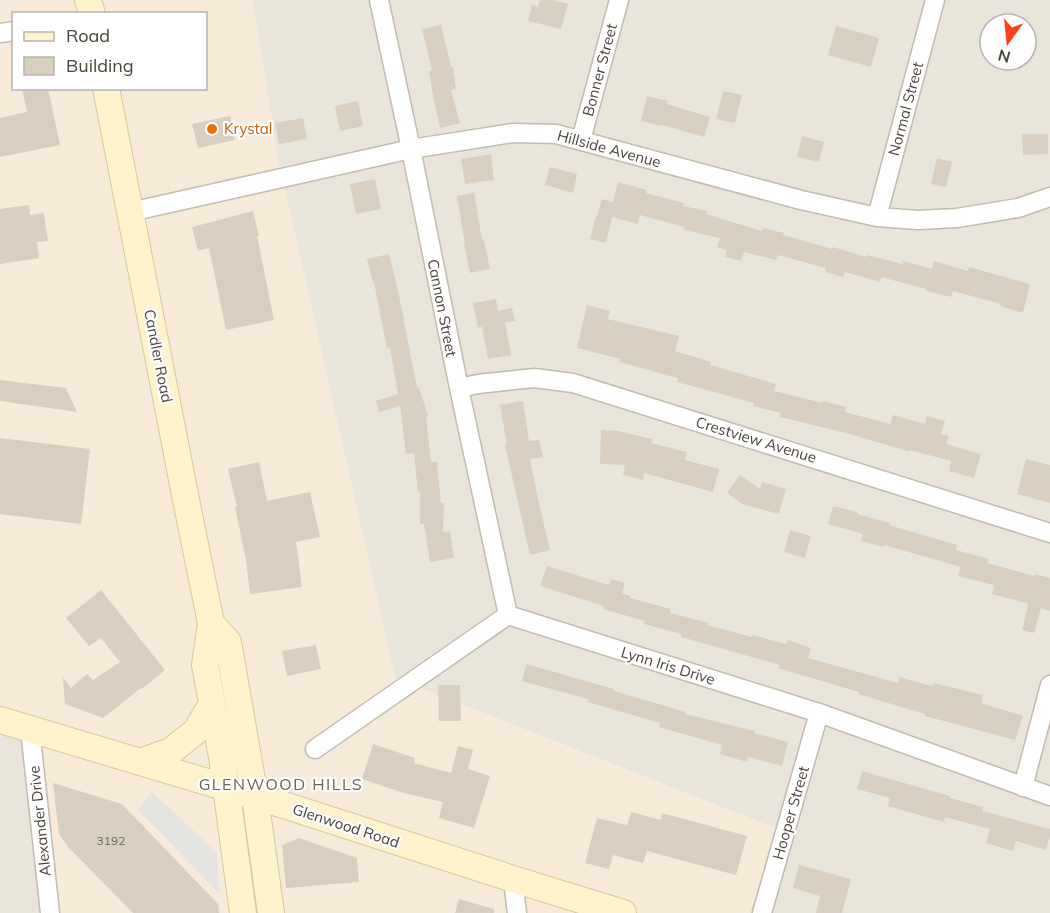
<svg xmlns="http://www.w3.org/2000/svg" width="1050" height="913" font-family="Mulish,sans-serif">
<style>
.residential{fill:#eae5da;fill-rule:evenodd}
.commercial{fill:#f7ead8;fill-rule:evenodd}
.parking{fill:#e5e3e0}
.building{fill:#d8cfc1}
.lines{fill:none;stroke-linecap:round;stroke-linejoin:round}
.minor-casing{stroke:#c2bbae;stroke-width:21}
.secondary-casing{stroke:#d6c79b;stroke-width:28}
.minor{stroke:#fff;stroke-width:18}
.secondary{stroke:#fff3cd;stroke-width:26}
.food-dot{fill:#e8710a;stroke:#fff;stroke-width:2}
.labels{text-anchor:middle;stroke-width:4.5;stroke-linejoin:round;paint-order:stroke}
.number-label{font-size:12px;fill:#6e675b}
.street-label{font-size:15px;fill:#4b4439;stroke:#fff}
.food-label{font-size:15px;fill:#c56008;stroke:#fff;text-anchor:start}
.neighbourhood-label{font-size:16px;letter-spacing:1.5px;fill:#6e6250;stroke:#fff}
</style>
<rect width="100%" height="100%" fill="#f6f3ec"/>
<path class="residential" d="M 252,0 L 1050,0 L 1050,913 L 750,913 L 777,829 L 395,678 L 278,159 ZM 990,24 L 1026,24 L 1026,60 L 990,60 Z
M 0,730 L 36,742 L 51,913 L 0,913 Z"/>
<path class="commercial" d="M 0,0 L 252,0 L 278,159 L 395,678 L 777,829 L 750,913 L 51,913 L 36,742 L 0,730 ZM 14,14 L 206,14 L 206,88 L 14,88 Z"/>
<path class="parking" d="M 152,792 L 217,853 L 219,893 L 138,810 Z"/>
<path class="building" d="M 540,0 L 553,0 L 568,4 L 561,29 L 528,21 L 532,5 L 538,7 Z
M 441,25 L 451,67 L 453,67 L 456,89 L 451,90 L 460,123 L 440,128 L 433,96 L 429,71 L 432,70 L 422,29 Z
M 836,26 L 879,38 L 871,67 L 828,55 Z
M 22,88 L 48,88 L 60,145 L 0,157 L 0,118 L 27,112 Z
M 723,91 L 742,95 L 735,123 L 716,119 Z
M 647,96 L 668,101 L 667,104 L 710,117 L 704,137 L 662,125 L 662,126 L 641,121 Z
M 358,101 L 363,126 L 340,131 L 335,106 Z
M 230,116 L 235,140 L 198,148 L 192,124 Z
M 303,118 L 307,139 L 279,144 L 275,123 Z
M 1022,134 L 1048,134 L 1048,154 L 1023,155 Z
M 802,136 L 824,142 L 819,162 L 797,157 Z
M 491,154 L 494,180 L 465,184 L 461,159 Z
M 937,158 L 952,162 L 946,187 L 931,184 Z
M 550,167 L 577,174 L 573,193 L 545,185 Z
M 375,179 L 381,209 L 356,214 L 350,184 Z
M 618,182 L 647,190 L 646,193 L 684,203 L 683,206 L 707,211 L 706,214 L 762,231 L 763,228 L 784,233 L 783,235 L 832,249 L 833,247 L 866,257 L 867,255 L 903,264 L 903,261 L 932,269 L 934,261 L 968,271 L 969,267 L 1030,284 L 1023,313 L 1000,306 L 1001,304 L 953,291 L 951,297 L 926,291 L 926,289 L 881,277 L 880,282 L 845,272 L 843,277 L 825,272 L 826,268 L 778,255 L 776,260 L 744,252 L 741,261 L 725,257 L 727,250 L 717,247 L 720,238 L 684,230 L 684,227 L 640,215 L 638,224 L 612,217 L 606,243 L 590,239 L 596,216 L 597,216 L 602,199 L 613,202 Z
M 474,193 L 482,240 L 484,240 L 490,269 L 470,273 L 464,244 L 465,244 L 457,196 Z
M 29,205 L 30,215 L 44,213 L 48,241 L 37,242 L 39,258 L 0,264 L 0,209 Z
M 253,211 L 259,236 L 257,236 L 274,320 L 226,330 L 209,248 L 198,251 L 192,227 Z
M 389,254 L 399,295 L 417,388 L 419,388 L 428,415 L 426,416 L 431,462 L 437,462 L 441,503 L 444,503 L 443,532 L 450,531 L 454,558 L 430,562 L 424,524 L 420,524 L 420,491 L 418,492 L 414,453 L 406,454 L 400,406 L 379,412 L 376,401 L 398,394 L 390,348 L 387,349 L 374,282 L 373,283 L 367,259 Z
M 496,299 L 498,311 L 512,308 L 515,321 L 505,322 L 511,355 L 488,359 L 482,327 L 478,327 L 473,303 Z
M 587,305 L 610,311 L 608,319 L 679,336 L 675,351 L 711,362 L 710,365 L 776,384 L 774,391 L 823,403 L 823,401 L 846,407 L 845,412 L 890,424 L 893,415 L 925,424 L 927,416 L 945,421 L 941,434 L 949,436 L 946,444 L 981,454 L 974,478 L 949,471 L 951,461 L 910,450 L 910,452 L 850,434 L 780,417 L 781,413 L 753,406 L 754,403 L 677,382 L 678,378 L 619,362 L 620,359 L 577,348 Z
M 0,380 L 66,388 L 77,412 L 0,401 Z
M 523,401 L 529,441 L 539,440 L 543,457 L 530,459 L 538,499 L 550,550 L 530,555 L 505,445 L 507,445 L 500,405 Z
M 601,430 L 618,431 L 652,439 L 651,443 L 687,452 L 685,460 L 719,469 L 713,492 L 644,473 L 643,480 L 623,475 L 625,465 L 600,464 Z
M 0,438 L 90,449 L 81,524 L 0,514 Z
M 1026,459 L 1050,465 L 1050,503 L 1017,494 Z
M 259,462 L 267,501 L 310,492 L 320,537 L 296,542 L 302,587 L 250,594 L 246,560 L 235,507 L 237,507 L 228,469 Z
M 740,475 L 760,489 L 762,482 L 786,489 L 779,514 L 742,504 L 727,493 Z
M 833,506 L 857,512 L 857,514 L 890,523 L 889,525 L 957,545 L 956,550 L 989,559 L 987,563 L 1034,576 L 1035,574 L 1050,578 L 1050,611 L 1041,608 L 1034,633 L 1022,630 L 1028,605 L 1027,605 L 1027,603 L 992,594 L 994,585 L 958,576 L 961,567 L 884,545 L 883,547 L 861,541 L 863,534 L 828,524 Z
M 790,530 L 811,536 L 805,558 L 784,552 Z
M 547,566 L 609,585 L 611,579 L 625,583 L 622,593 L 631,596 L 630,598 L 671,609 L 670,613 L 708,623 L 707,625 L 752,637 L 753,635 L 786,644 L 788,640 L 811,648 L 808,658 L 898,683 L 899,677 L 932,686 L 933,683 L 983,695 L 981,703 L 1023,716 L 1015,740 L 925,716 L 925,714 L 858,694 L 859,692 L 778,668 L 780,665 L 681,637 L 681,634 L 644,624 L 645,621 L 603,609 L 604,606 L 540,586 Z
M 101,590 L 165,670 L 142,689 L 141,688 L 103,718 L 65,704 L 63,677 L 71,688 L 87,674 L 93,680 L 120,662 L 101,638 L 89,646 L 66,618 Z
M 316,645 L 321,669 L 287,676 L 282,651 Z
M 526,664 L 614,689 L 614,691 L 686,712 L 685,714 L 755,731 L 754,733 L 788,742 L 782,766 L 748,757 L 747,762 L 720,754 L 722,745 L 659,727 L 660,723 L 588,702 L 588,699 L 522,681 Z
M 438,685 L 460,685 L 461,721 L 439,721 Z
M 373,744 L 415,758 L 414,763 L 451,773 L 458,746 L 473,750 L 468,769 L 490,776 L 474,828 L 439,818 L 443,802 L 404,793 L 362,779 Z
M 862,771 L 950,796 L 950,798 L 983,807 L 982,811 L 1050,829 L 1050,836 L 1046,850 L 1016,841 L 1013,851 L 986,843 L 990,829 L 945,817 L 944,822 L 888,806 L 890,798 L 857,789 Z
M 53,783 L 122,804 L 218,904 L 219,913 L 133,913 L 69,848 L 59,834 Z
M 631,812 L 661,820 L 662,813 L 747,836 L 736,875 L 647,851 L 643,863 L 613,855 L 609,869 L 585,863 L 597,818 L 627,825 Z
M 299,838 L 357,858 L 359,882 L 286,888 L 282,845 Z
M 799,865 L 851,879 L 842,913 L 816,913 L 820,896 L 793,888 Z
M 459,899 L 494,909 L 494,913 L 455,913 Z"/>
<g class="lines">
<g class="minor-casing">
<path id="minor" d="M 379,0 L 411,149 L 459,388 L 508,615
M 0,33 L 14,31
M 581,140 L 619,0
M 130,212 L 411,149 L 513,133 L 556,134 L 801,200 L 877,217 L 918,220 L 957,218 L 1018,208 L 1050,197
M 877,217 L 935,0
M 459,388 L 478,384 L 534,378 L 573,383 L 1050,533
M 30,729 L 50,913
M 315,749 L 508,615 L 819,713 L 1050,796
M 1023,787 L 1050,685
M 513,879 L 517,913
M 762,913 L 819,713"/>
</g>
<g class="secondary-casing">
<path id="secondary" d="M 88,0 L 92,14
M 106,88 L 187,505 L 211,623 L 205,665 L 222,757 L 243,913
M 211,623 L 228,642 L 255,797 L 271,913
M 0,720 L 284,805 L 513,879 L 623,913
M 140,762 L 171,751 L 196,731 L 212,704"/>
</g>
<use href="#minor" class="minor"/>
<use href="#secondary" class="secondary"/>
</g>
<circle class="food-dot" cx="212" cy="129" r="6"/>
<g class="labels">
<g class="number-label">
<text x="111" y="845">3192</text>
</g>
<g class="street-label">
<text transform="translate(600 70) rotate(-75)" y="5">Bonner Street</text>
<text transform="translate(906 109) rotate(-75)" y="5">Normal Street</text>
<text transform="translate(609 149) rotate(15)" y="5">Hillside Avenue</text>
<text transform="translate(442 308) rotate(79)" y="5">Cannon Street</text>
<text transform="translate(158 356) rotate(79)" y="5">Candler Road</text>
<text transform="translate(756 440) rotate(17)" y="5">Crestview Avenue</text>
<text transform="translate(668 666) rotate(17)" y="5">Lynn Iris Drive</text>
<text transform="translate(791 813) rotate(-74)" y="5">Hooper Street</text>
<text transform="translate(40 821) rotate(-96)" y="5">Alexander Drive</text>
<text transform="translate(346 826) rotate(18)" y="5">Glenwood Road</text>
</g>
<g class="food-label">
<text x="224" y="134">Krystal</text>
</g>
<g class="neighbourhood-label">
<text x="281" y="790">GLENWOOD HILLS</text>
</g>
</g>
<rect x="12" y="12" width="195" height="78" fill="#ffffff" stroke="#b7b4b0" stroke-width="1.5"/>
<rect x="24" y="32" width="30" height="9" fill="#fff3cd" stroke="#b7b4b0" stroke-width="1.5"/>
<text x="66" y="42" font-size="18" fill="#4b4439">Road</text>
<rect x="24" y="57" width="30" height="18" fill="#d8cfc1" stroke="#b7b4b0" stroke-width="1.5"/>
<text x="66" y="72" font-size="18" fill="#4b4439">Building</text>
<g transform="translate(1008 42) rotate(195)"><circle r="28" fill="#ffffff" stroke="#b7b4b0" stroke-width="1.5"/>
<path d="M0-4.5L10 22L0 15L-10 22Z" fill="#fc3f1d"/>
<text y="-9" font-size="16" font-weight="bold" text-anchor="middle" fill="#4b4439">N</text>
</g>
</svg>
